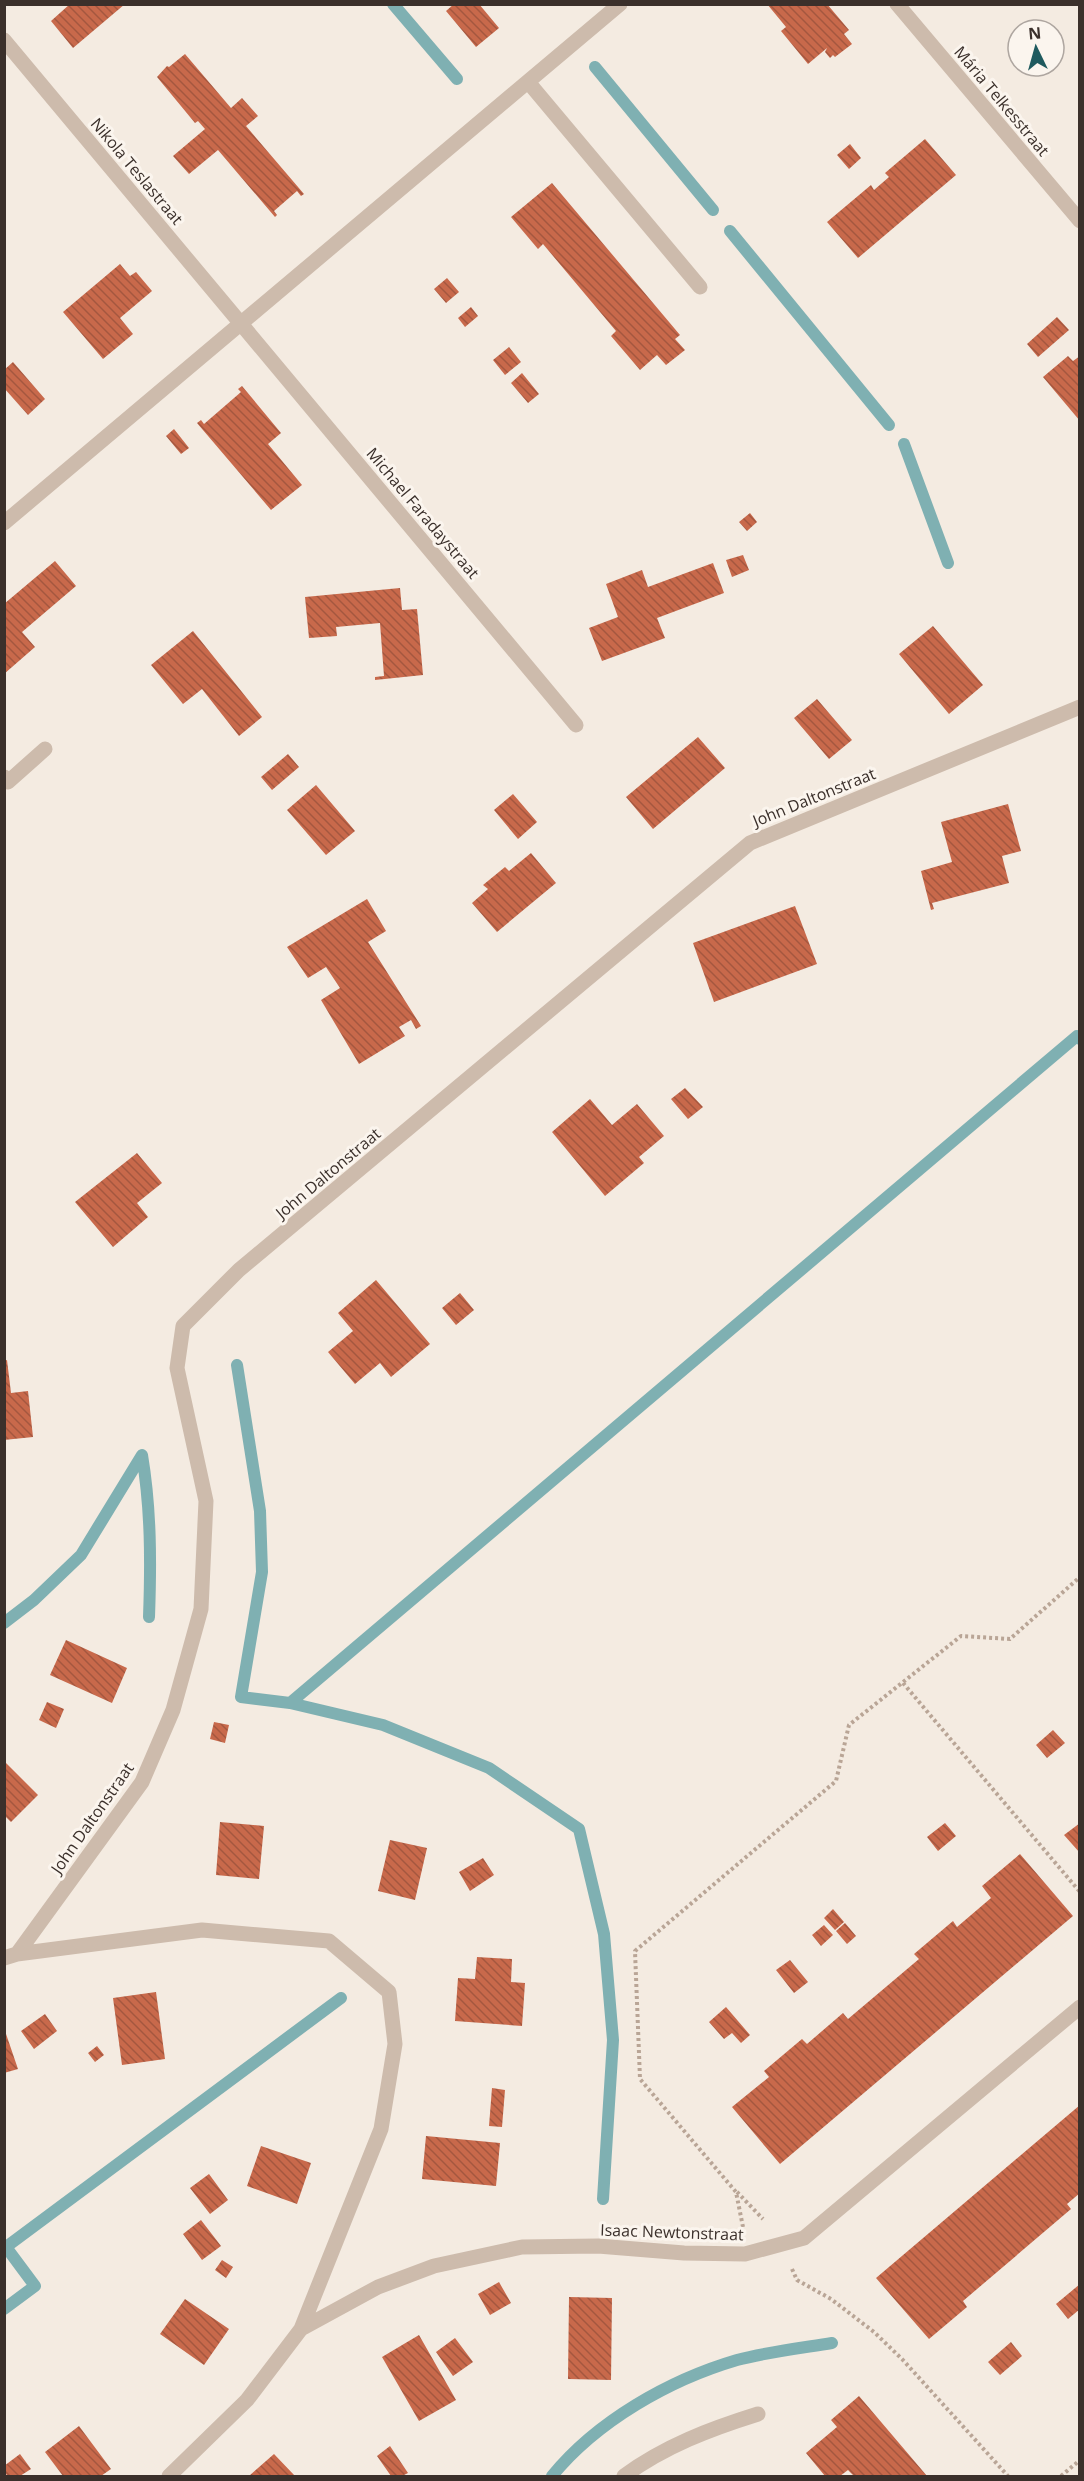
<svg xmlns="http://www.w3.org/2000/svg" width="1084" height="2481" font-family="'Open Sans',sans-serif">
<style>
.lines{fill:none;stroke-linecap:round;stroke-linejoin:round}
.stream{stroke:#7fb0b2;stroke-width:12}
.building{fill:url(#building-back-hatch)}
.path{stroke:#b9a596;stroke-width:4;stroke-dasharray:3 3;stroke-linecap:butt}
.minor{stroke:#cdbbac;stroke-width:15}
.labels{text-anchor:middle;stroke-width:6;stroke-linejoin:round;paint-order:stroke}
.street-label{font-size:16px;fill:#3b302b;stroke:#fbf5ee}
</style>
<defs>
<pattern id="building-back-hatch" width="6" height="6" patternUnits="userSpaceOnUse" patternTransform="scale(1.5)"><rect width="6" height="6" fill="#c8694b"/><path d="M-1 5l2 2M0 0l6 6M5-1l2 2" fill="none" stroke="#a4573f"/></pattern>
</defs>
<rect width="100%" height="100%" fill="#f4ebe1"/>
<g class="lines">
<path class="stream" d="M 393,4 L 457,79
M 595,67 L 713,210
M 730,231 L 889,425
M 904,444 L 948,563
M 237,1365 L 260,1511 L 262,1572 L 241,1697 L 290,1703 L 383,1725 L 489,1768 L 579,1829 L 604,1934 L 613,2040 L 603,2199
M 4,1623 L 34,1600 L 81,1555 L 142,1455 C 151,1509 151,1562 149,1617
M 290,1703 L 1077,1036 L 1080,1039
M 4,2309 L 35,2286 L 6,2247 L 341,1998
M 552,2476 C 597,2421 669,2380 737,2360 C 767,2352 801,2348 832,2343"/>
</g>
<path class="building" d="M 70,4 L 125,4 L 73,48 L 51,21 Z
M 454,4 L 479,4 L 499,28 L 476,47 L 446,11 Z
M 767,4 L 827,4 L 849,30 L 844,34 L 852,44 L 835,57 L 833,55 L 830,58 L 825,52 L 827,48 L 808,64 L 781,31 L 786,27 Z
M 185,54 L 231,108 L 242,98 L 258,116 L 246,126 L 304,194 L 301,196 L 297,191 L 274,211 L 277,215 L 275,217 L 218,150 L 189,174 L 173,156 L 205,129 L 198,121 L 195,123 L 157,77 L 167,66 L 169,67 Z
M 925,139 L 956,175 L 858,258 L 827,222 L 871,185 L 874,190 L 889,177 L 885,173 Z
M 850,144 L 861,158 L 849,169 L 837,155 Z
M 552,183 L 680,335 L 675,339 L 685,350 L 666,365 L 657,355 L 640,370 L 611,336 L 616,331 L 543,244 L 538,249 L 511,217 Z
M 120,264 L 130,276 L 136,272 L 152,291 L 120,318 L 133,334 L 103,359 L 63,312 Z
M 447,278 L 459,292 L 446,303 L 434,289 Z
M 471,307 L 478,316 L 465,327 L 458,318 Z
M 1057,317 L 1069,330 L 1038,357 L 1027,344 Z
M 509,347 L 521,362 L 505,375 L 493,360 Z
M 1068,356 L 1073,361 L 1080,356 L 1080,421 L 1043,377 Z
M 13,362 L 45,399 L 28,415 L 4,388 L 4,370 Z
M 522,373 L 539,394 L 528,403 L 511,383 Z
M 242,386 L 281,433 L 268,444 L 302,485 L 271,510 L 197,423 L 201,420 L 204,424 L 241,392 L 238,389 Z
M 174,429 L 189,448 L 181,454 L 166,436 Z
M 750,513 L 757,522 L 747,531 L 739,522 Z
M 743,555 L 749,570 L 732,577 L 726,560 Z
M 55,561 L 76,586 L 22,632 L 35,647 L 4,674 L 4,604 Z
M 713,563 L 724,593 L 657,618 L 665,638 L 602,661 L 589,628 L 618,617 L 606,584 L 642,570 L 648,587 Z
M 400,588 L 402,610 L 417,609 L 423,675 L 375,680 L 375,677 L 384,676 L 380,623 L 336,627 L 337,636 L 309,638 L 305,597 Z
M 933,626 L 983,685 L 949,714 L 899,654 Z
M 193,631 L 262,717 L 239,736 L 202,689 L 183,704 L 151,665 Z
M 817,699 L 852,740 L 829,759 L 794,718 Z
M 698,737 L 725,768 L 653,829 L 626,797 Z
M 288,754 L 299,767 L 272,790 L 261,777 Z
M 316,785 L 355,831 L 326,855 L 287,810 Z
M 513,794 L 537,822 L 518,839 L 494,810 Z
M 1008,804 L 1021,851 L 1002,856 L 1009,883 L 932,903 L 934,909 L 931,910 L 921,871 L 952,862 L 941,822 Z
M 531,853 L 556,883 L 497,932 L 472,903 L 488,889 L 483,885 L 505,867 L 509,871 Z
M 367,899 L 386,931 L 368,942 L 421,1026 L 416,1029 L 411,1020 L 399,1027 L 405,1036 L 359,1064 L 321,1000 L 340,988 L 326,967 L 308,978 L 287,947 Z
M 795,906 L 817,964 L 714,1002 L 693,943 Z
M 685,1088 L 703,1107 L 688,1119 L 671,1099 Z
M 590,1099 L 612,1125 L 637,1104 L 664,1136 L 639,1157 L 644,1163 L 605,1196 L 552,1132 Z
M 137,1153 L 162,1183 L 137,1203 L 148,1217 L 113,1247 L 75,1202 Z
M 376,1280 L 430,1344 L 391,1377 L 380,1363 L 355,1384 L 328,1352 L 353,1331 L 338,1313 Z
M 460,1293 L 474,1310 L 456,1325 L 442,1308 Z
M 7,1360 L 11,1393 L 28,1391 L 33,1437 L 4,1440 L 4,1361 Z
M 66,1640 L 127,1668 L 112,1703 L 50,1675 Z
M 47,1702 L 64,1709 L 56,1728 L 39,1720 Z
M 214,1722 L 229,1725 L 225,1743 L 210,1739 Z
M 1053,1730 L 1065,1743 L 1047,1758 L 1036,1745 Z
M 4,1761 L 38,1795 L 11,1822 L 4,1815 Z
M 220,1822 L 264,1826 L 259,1879 L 216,1875 Z
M 945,1823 L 956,1836 L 938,1851 L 927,1837 Z
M 1080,1823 L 1080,1853 L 1064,1835 Z
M 390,1840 L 427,1848 L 415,1900 L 378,1891 Z
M 1020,1854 L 1073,1916 L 780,2164 L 732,2107 L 769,2077 L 764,2071 L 802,2039 L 807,2044 L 843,2013 L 848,2019 L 919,1959 L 914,1954 L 953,1921 L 957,1927 L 991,1898 L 982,1886 Z
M 483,1858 L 494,1875 L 470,1891 L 459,1872 Z
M 833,1909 L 844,1922 L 835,1930 L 824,1918 Z
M 845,1923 L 856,1936 L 847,1944 L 836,1931 Z
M 824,1925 L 833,1935 L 821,1946 L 812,1935 Z
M 477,1957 L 512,1959 L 511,1982 L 525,1983 L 522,2026 L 455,2021 L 458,1978 L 475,1979 Z
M 790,1960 L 808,1982 L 794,1993 L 776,1970 Z
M 156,1992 L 165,2059 L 122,2065 L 113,1998 Z
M 726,2007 L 750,2035 L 741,2043 L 732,2033 L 724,2039 L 709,2022 Z
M 45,2014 L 57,2031 L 34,2049 L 21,2031 Z
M 4,2028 L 18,2069 L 4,2073 Z
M 97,2046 L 104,2055 L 95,2062 L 88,2053 Z
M 492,2088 L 505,2090 L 502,2127 L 489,2126 Z
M 1080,2105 L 1080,2193 L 1067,2204 L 1071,2209 L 963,2301 L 967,2307 L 929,2339 L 876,2278 Z
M 426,2136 L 500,2143 L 496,2186 L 422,2179 Z
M 261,2146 L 311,2163 L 297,2204 L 247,2186 Z
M 209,2174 L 228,2200 L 210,2214 L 190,2188 Z
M 201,2220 L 221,2246 L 202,2260 L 183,2234 Z
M 222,2260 L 233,2267 L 226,2278 L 215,2270 Z
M 499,2282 L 511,2303 L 490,2315 L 478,2294 Z
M 1080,2284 L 1080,2309 L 1068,2319 L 1056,2304 Z
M 569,2297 L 612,2298 L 611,2380 L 568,2379 Z
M 185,2299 L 229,2329 L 204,2365 L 160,2334 Z
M 419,2335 L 456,2400 L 419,2421 L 382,2357 Z
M 455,2338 L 473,2362 L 453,2376 L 436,2352 Z
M 1011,2342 L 1022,2356 L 1000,2375 L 988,2362 Z
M 859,2396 L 927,2476 L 854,2476 L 848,2470 L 840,2476 L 825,2476 L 806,2453 L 837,2427 L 831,2420 Z
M 79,2426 L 111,2469 L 101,2476 L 63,2476 L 45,2452 Z
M 390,2446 L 408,2473 L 402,2476 L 391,2476 L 377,2456 Z
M 20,2454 L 31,2469 L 20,2476 L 8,2476 L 4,2472 L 4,2466 Z
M 274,2454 L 295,2476 L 249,2476 Z"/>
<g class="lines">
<path class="path" d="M 903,1683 L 1080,1892
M 737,2192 L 763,2219
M 743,2227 L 736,2192 L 640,2079 L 635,1951 L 836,1781 L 849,1725 L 961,1636 L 1010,1639 L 1080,1577
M 792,2269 L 797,2280 L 831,2299 L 874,2332 L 902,2359 L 1008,2476
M 1061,2476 L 1080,2460"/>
<path class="minor" d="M 897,4 L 1080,221
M 4,40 L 576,725
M 529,83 L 700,287
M 4,523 L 620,4
M 4,777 L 8,782 L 45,749
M 17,1954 L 142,1782 L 173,1710 L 201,1609 L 206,1501 L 177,1368 L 183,1326 L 239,1270 L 750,843 L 1080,707
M 4,1958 L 17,1954 L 202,1930 L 329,1941 L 389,1992 L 395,2044 L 381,2129 L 301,2329 L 247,2400 L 169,2476
M 301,2329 L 378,2287 L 434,2266 L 522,2247 L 598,2246 L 684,2253 L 745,2254 L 804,2238 L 1080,2007
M 624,2476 C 665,2446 710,2429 758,2414"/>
</g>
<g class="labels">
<g class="street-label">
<text transform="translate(1002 101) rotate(50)" y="6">Mária Telkesstraat</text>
<text transform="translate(137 171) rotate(50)" y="6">Nikola Teslastraat</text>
<text transform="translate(423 513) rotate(50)" y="6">Michael Faradaystraat</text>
<text transform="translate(814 797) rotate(-22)" y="6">John Daltonstraat</text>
<text transform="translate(328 1173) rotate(-40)" y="6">John Daltonstraat</text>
<text transform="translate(92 1818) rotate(-55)" y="6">John Daltonstraat</text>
<text transform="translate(672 2232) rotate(2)" y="6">Isaac Newtonstraat</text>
</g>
</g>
<rect width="1084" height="2481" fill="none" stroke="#3b302b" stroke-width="12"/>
<g transform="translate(1036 48) rotate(355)"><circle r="28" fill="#fbf5ee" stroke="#aea6a0" stroke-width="1.5"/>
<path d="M0-4.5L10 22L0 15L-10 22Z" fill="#1f5a5e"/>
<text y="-9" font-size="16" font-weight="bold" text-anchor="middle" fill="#3b302b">N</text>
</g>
</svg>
